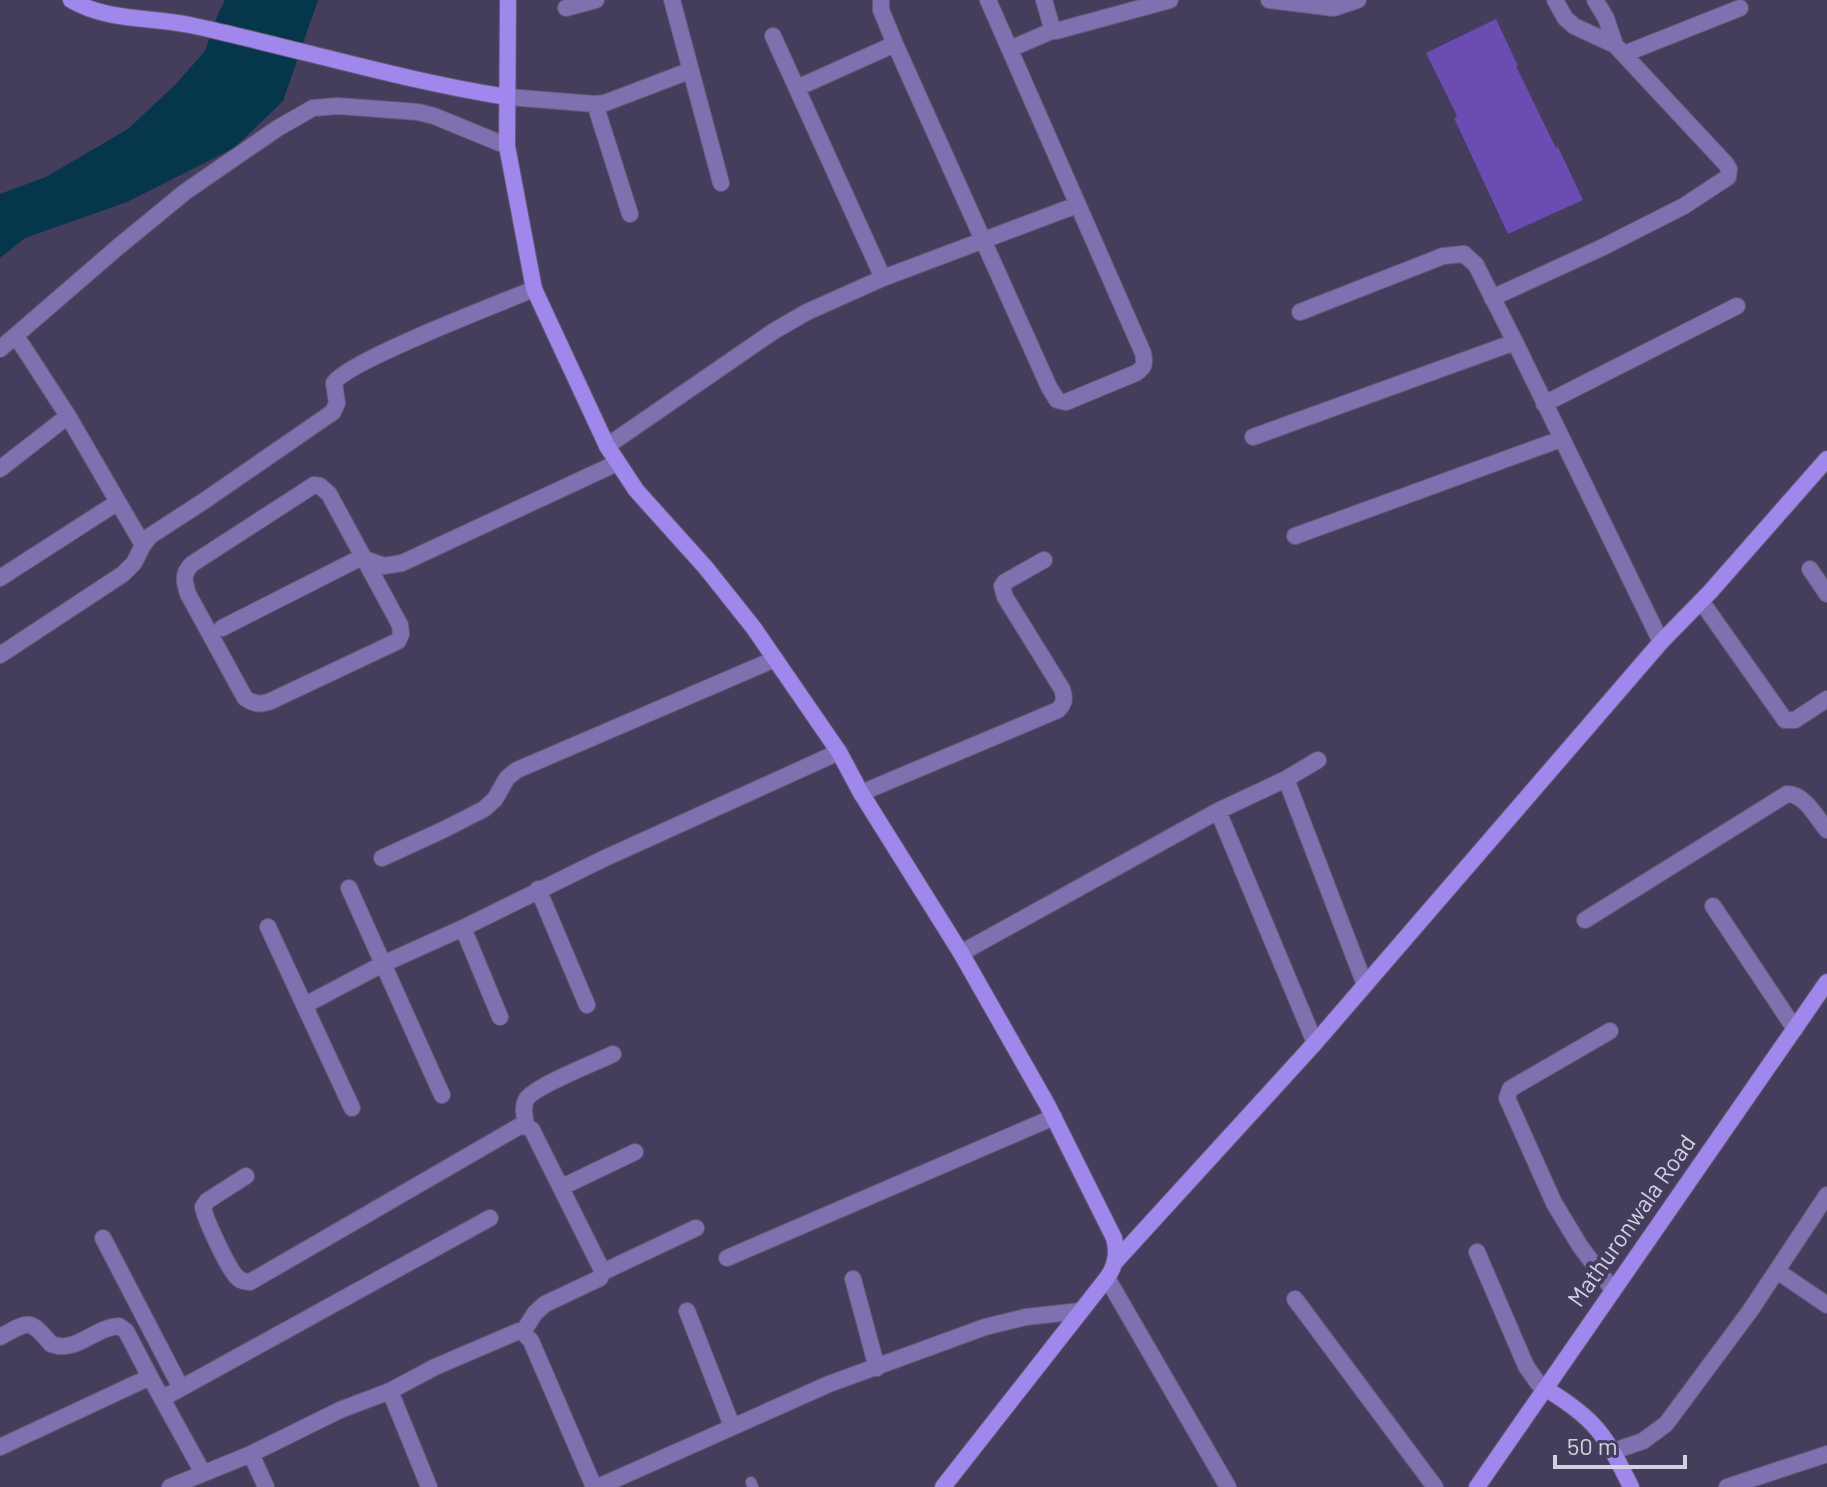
<svg xmlns="http://www.w3.org/2000/svg" width="1827" height="1487" font-family="Barlow,sans-serif">
<style>
.water{fill:#05364c}
.building{fill:#6b4cb2}
.lines{fill:none;stroke-linecap:round;stroke-linejoin:round}
.lane-casing{stroke:#615a76;stroke-width:12}
.street-casing{stroke:#615a76;stroke-width:18}
.secondary-casing{stroke:#615a76;stroke-width:18}
.lane{stroke:#7f70b0;stroke-width:10}
.street{stroke:#7f70b0;stroke-width:16}
.secondary{stroke:#a087ec;stroke-width:16}
.labels{text-anchor:middle;stroke-width:8;stroke-linejoin:round;paint-order:stroke}
.street-label{font-size:24px;fill:#d3d0e2;stroke:#443d5b}
</style>
<rect width="100%" height="100%" fill="#443d5b"/>
<path class="water" d="M 225,0 L 318,0 L 283,101 L 234,148 L 127,202 L 25,238 L 0,258 L 0,194 L 46,177 L 128,129 L 176,84 L 205,51 L 218,14 Z"/>
<path class="building" d="M 1496,19 L 1518,66 L 1516,66 L 1556,148 L 1558,147 L 1583,200 L 1508,234 L 1454,118 L 1457,116 L 1426,53 Z"/>
<g class="lines">
<g class="lane-casing">
<path id="lane" d="M 751,1482 L 753,1487"/>
</g>
<g class="street-casing">
<path id="street" d="M 672,0 L 721,183
M 881,0 L 881,10 L 895,44 L 1049,387 L 1057,400 L 1066,402 L 1136,373 C 1145,367 1145,363 1143,353 L 988,0
M 1044,0 L 1052,28 L 1056,31 L 1170,0
M 1269,0 L 1334,8 L 1358,0
M 1595,0 L 1606,18 L 1615,45
M 566,8 L 596,0
M 773,36 L 883,278
M 1010,49 L 1054,30
M 1624,54 L 1740,8
M 797,88 L 895,44
M 507,97 L 595,104 L 605,103 L 689,71
M 595,104 L 630,214
M 1492,298 L 1601,248 L 1684,206 L 1728,177 L 1729,169 L 1726,164 L 1615,45 L 1574,26 L 1565,18 L 1555,0
M 1300,312 L 1443,256 L 1464,254 L 1476,265 L 1515,342
M 16,336 L 68,416 L 143,545
M 0,349 L 118,247 L 185,192 L 278,128 L 313,108 L 338,106 L 418,112 L 434,116 L 507,146
M 1544,404 L 1737,306
M 1253,437 L 1515,342 L 1661,642
M 607,446 L 774,331 L 807,312 L 883,278 L 1077,205
M 0,469 L 68,416
M 314,485 L 320,486 L 329,494 L 400,625 L 401,634 L 398,641 L 273,700 C 262,705 255,705 245,698 L 188,594 C 184,581 182,574 192,564 Z
M 1295,536 L 1561,439
M 1810,569 L 1827,594
M 0,578 L 118,502
M 1701,601 L 1785,720 L 1795,720 L 1827,699
M 222,628 L 356,560 L 365,559 L 384,566 L 402,563 L 617,463
M 0,655 L 123,574 L 134,563 L 143,545 L 150,536 L 204,501 L 333,412 L 337,403 L 334,383 C 347,361 501,303 534,289
M 1286,779 L 1365,985
M 861,793 L 1058,710 C 1065,703 1065,698 1062,689 L 1005,597 L 1002,586 L 1005,582 L 1044,560
M 1218,811 L 1286,779 L 1318,760
M 382,858 L 445,829 L 484,809 L 495,799 L 507,778 L 517,770 L 775,659
M 349,888 L 442,1095
M 538,889 L 587,1005
M 1713,906 L 1795,1029
M 1585,920 L 1787,794 C 1805,794 1816,817 1827,830
M 268,927 L 352,1108
M 463,928 L 500,1017
M 961,953 L 1218,811 L 1315,1043
M 305,1005 L 383,964 L 463,928 L 603,859 L 839,752
M 1610,1031 L 1510,1089 L 1507,1098 L 1554,1203 L 1580,1246 L 1613,1290
M 526,1126 C 525,1117 522,1108 526,1100 C 532,1087 597,1062 613,1054
M 246,1176 L 207,1201 L 203,1207 C 205,1219 229,1271 238,1278 C 242,1282 245,1281 250,1282 L 518,1127 L 526,1126 L 532,1130 L 603,1272 L 600,1278 L 545,1304 L 535,1313 L 523,1332
M 562,1187 L 635,1152
M 103,1238 L 181,1388
M 1477,1252 L 1526,1366 L 1538,1383 L 1546,1389
M 727,1258 L 1054,1117
M 1777,1271 L 1827,1305
M 603,1272 L 696,1228
M 1107,1278 L 1228,1487
M 853,1279 L 877,1368
M 1295,1299 L 1435,1487
M 687,1311 L 732,1426
M 0,1337 C 29,1321 29,1318 51,1344 C 77,1354 94,1327 119,1326 L 126,1331 L 150,1377
M 390,1391 L 429,1487
M 163,1398 L 490,1218
M 0,1447 L 150,1377 L 203,1473
M 1614,1451 L 1643,1441 L 1666,1424 L 1750,1311 L 1827,1195
M 170,1487 L 251,1454
M 266,1487 L 251,1454 L 340,1410 L 390,1391 L 435,1367 L 519,1331 L 523,1332 L 531,1341 L 594,1487
M 598,1487 L 829,1384 L 985,1327 L 1026,1317 L 1081,1311
M 1727,1487 L 1827,1454"/>
</g>
<g class="secondary-casing">
<path id="secondary" d="M 71,0 C 106,21 151,17 190,25 C 296,48 400,80 507,97
M 508,0 L 507,146 L 534,289 L 607,446 L 636,490 L 706,568 L 753,627 L 839,752 L 861,793 L 961,953 L 1048,1106 L 1114,1238 C 1118,1253 1116,1265 1107,1278 L 943,1487
M 1116,1261 L 1315,1043 L 1661,642 L 1710,592 L 1827,459
M 1546,1389 C 1596,1419 1606,1436 1631,1487
M 1477,1487 L 1827,982"/>
</g>
<use href="#lane" class="lane"/>
<use href="#street" class="street"/>
<use href="#secondary" class="secondary"/>
</g>
<g class="labels">
<g class="street-label">
<text transform="translate(1632 1221) rotate(-55)" y="8">Mathuronwala Road</text>
</g>
</g>
<path d="M1555 1455v12h130v-12" fill="none" stroke="#d3d0e2" stroke-width="4"/>
<text x="1567" y="1455" font-size="24" fill="#d3d0e2" stroke="#443d5b" stroke-width="6" paint-order="stroke">50 m</text>
</svg>
